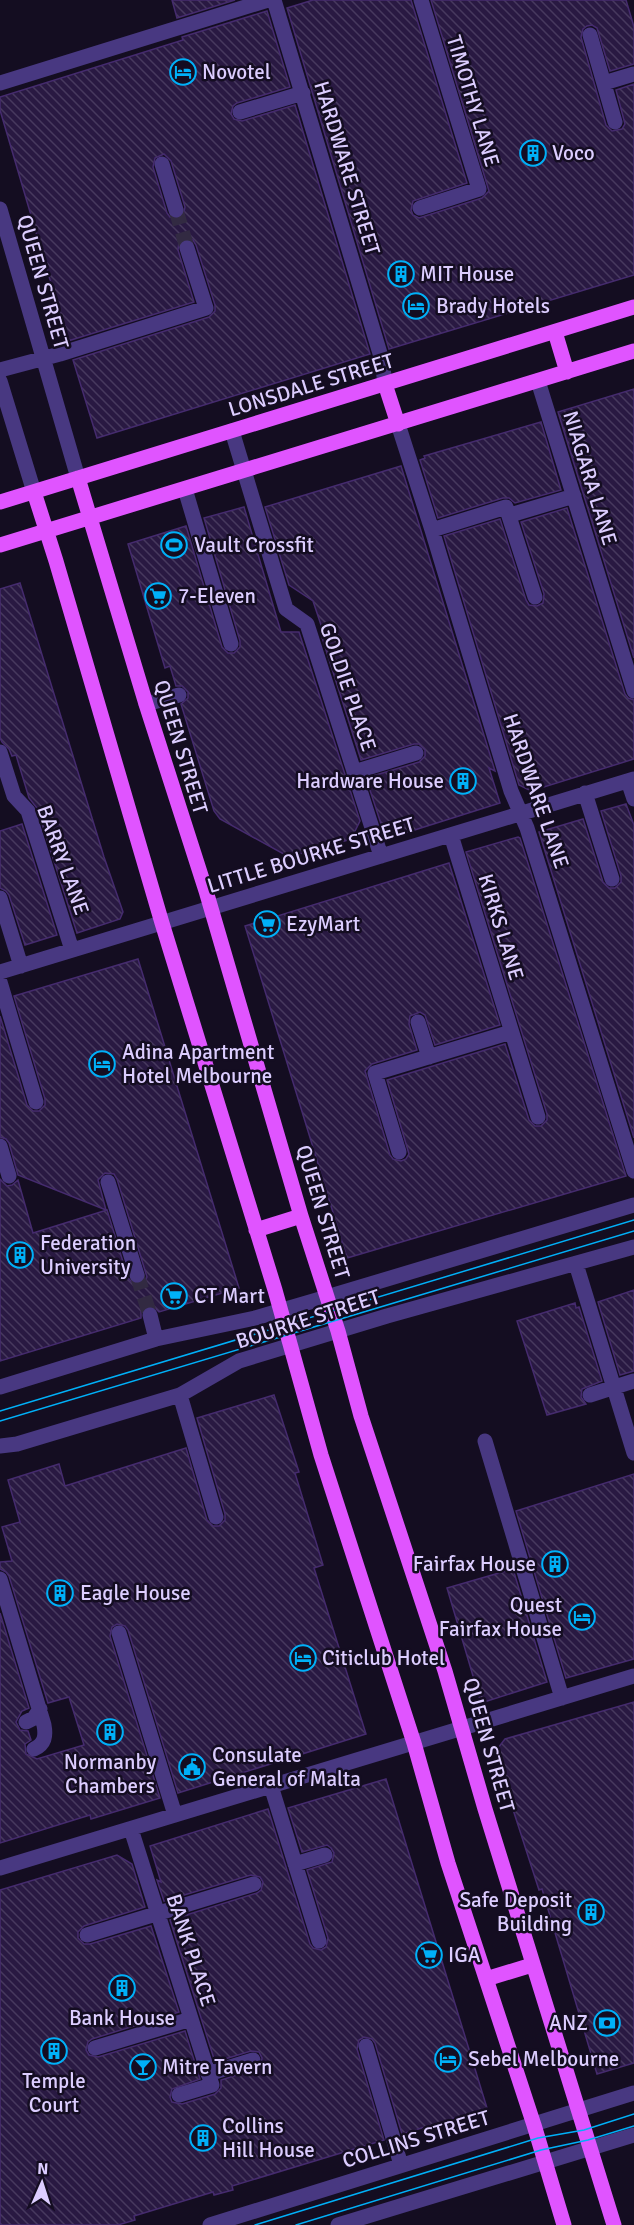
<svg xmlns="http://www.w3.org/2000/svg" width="634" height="2225" font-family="Signika,sans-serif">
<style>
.building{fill:url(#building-back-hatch);stroke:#452b6e;stroke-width:1.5;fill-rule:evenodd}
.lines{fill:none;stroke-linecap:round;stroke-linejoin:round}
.minor-tunnel{stroke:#322a42;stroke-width:15;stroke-dasharray:15 8;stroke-linecap:butt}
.minor{stroke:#483881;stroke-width:15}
.major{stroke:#e054ff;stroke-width:15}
.tram{stroke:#00b0f8;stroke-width:1.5}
.labels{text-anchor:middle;stroke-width:5;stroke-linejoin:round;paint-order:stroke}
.poi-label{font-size:21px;fill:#dccdff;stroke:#140d21;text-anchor:start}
.street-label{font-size:21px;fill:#dccdff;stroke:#140d21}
</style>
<defs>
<pattern id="building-back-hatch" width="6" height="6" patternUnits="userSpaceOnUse" patternTransform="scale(1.5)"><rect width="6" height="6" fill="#291942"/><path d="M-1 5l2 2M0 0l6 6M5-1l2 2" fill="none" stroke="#47395e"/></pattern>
</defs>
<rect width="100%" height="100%" fill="#140d21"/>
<path class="building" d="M 172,0 L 235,0 L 177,18 Z
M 313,0 L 411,0 L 467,183 L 413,201 L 411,210 L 413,215 L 419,218 L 482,198 L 489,191 L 431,0 L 626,0 L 634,27 L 634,64 L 610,71 L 597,28 L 592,25 L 587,26 L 583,29 L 581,37 L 606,125 L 612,131 L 622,129 L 625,124 L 616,90 L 634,84 L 634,275 L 389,349 L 287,8 Z
M 267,11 L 290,87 L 237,103 L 233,106 L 231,114 L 234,119 L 242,121 L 295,105 L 370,354 L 97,438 L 73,360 L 209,317 L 215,311 L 215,305 L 196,245 L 193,240 L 185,239 L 179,242 L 178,250 L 194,302 L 68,341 L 0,110 L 0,97 L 183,40 L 182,37 ZM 164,154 L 171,161 L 185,207 L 183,216 L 178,219 L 170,217 L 167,213 L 153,167 L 155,158 Z
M 634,389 L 634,658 L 558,412 Z
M 541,422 L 561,490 L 515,503 L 509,498 L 503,498 L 438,518 L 420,460 L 425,458 L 424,456 Z
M 401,466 L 495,771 L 489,768 L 500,803 L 386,839 L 366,778 L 419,762 L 425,756 L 425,750 L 419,744 L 414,744 L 361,760 L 320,631 L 323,631 L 313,601 L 289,585 L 265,507 Z
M 244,507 L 281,632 L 299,632 L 360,821 L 351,839 L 289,857 L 220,819 L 214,811 L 181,704 L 188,698 L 188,692 L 182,686 L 176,686 L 170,666 L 165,668 L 128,544 L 186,526 L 222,647 L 228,653 L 234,653 L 240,647 L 240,641 L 204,518 Z
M 567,508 L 625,694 L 628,698 L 634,700 L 634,759 L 531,791 L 519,785 L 444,536 L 500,519 L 526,600 L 529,605 L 537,606 L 543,603 L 544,594 L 521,522 Z
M 20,583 L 104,857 L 123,912 L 120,919 L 77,933 L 37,808 L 29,798 L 16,755 L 12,756 L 9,749 L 2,742 L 0,738 L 0,589 Z
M 626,804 L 634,825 L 634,1138 L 539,832 L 583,819 L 603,882 L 609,888 L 615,888 L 621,882 L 621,876 L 601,811 Z
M 22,824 L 57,935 L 25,945 L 9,895 L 6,891 L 0,888 L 0,831 Z
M 518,837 L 520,838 L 626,1176 L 347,1258 L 245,926 L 449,863 L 500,1025 L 435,1045 L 425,1015 L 420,1012 L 410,1016 L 409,1024 L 417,1050 L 372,1064 L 365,1071 L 390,1155 L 393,1159 L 401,1161 L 406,1159 L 409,1154 L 387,1080 L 505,1044 L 529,1120 L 535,1126 L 541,1126 L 547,1120 L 547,1114 L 466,852 Z
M 138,959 L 239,1288 L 159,1312 L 153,1306 L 147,1306 L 141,1312 L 141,1318 L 0,1361 L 0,1179 L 7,1186 L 12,1185 L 18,1180 L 33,1233 L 107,1210 L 128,1278 L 134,1284 L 139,1284 L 145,1281 L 147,1277 L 117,1179 L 114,1174 L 105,1173 L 98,1180 L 106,1210 L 18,1175 L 9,1143 L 6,1139 L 0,1137 L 0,1016 L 27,1105 L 33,1111 L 39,1111 L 45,1105 L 45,1099 L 14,996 Z
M 634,1290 L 634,1371 L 620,1375 L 598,1302 Z
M 575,1303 L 576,1308 L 579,1307 L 602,1381 L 582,1389 L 581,1397 L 586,1404 L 547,1415 L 517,1321 Z
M 274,1395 L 299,1472 L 295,1473 L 323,1565 L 314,1568 L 366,1734 L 178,1793 L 128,1630 L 125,1626 L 117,1624 L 112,1627 L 110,1636 L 160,1798 L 91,1819 L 90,1815 L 0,1843 L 0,1613 L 29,1708 L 22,1711 L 16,1722 L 20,1730 L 28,1731 L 31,1740 L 25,1744 L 26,1754 L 37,1759 L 84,1745 L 69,1697 L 48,1703 L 9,1576 L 6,1572 L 0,1569 L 0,1562 L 12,1561 L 2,1527 L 20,1522 L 8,1480 L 59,1464 L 65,1486 L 186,1448 L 207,1520 L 213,1526 L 219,1526 L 225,1520 L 225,1514 L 197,1418 Z
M 634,1474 L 634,1659 L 566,1678 L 516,1511 Z
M 513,1569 L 547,1682 L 481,1703 L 447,1588 Z
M 634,1702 L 634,2063 L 597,2074 L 542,1889 L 539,1890 L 497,1760 L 498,1748 L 505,1739 Z
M 386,1779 L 487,2108 L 402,2134 L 375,2043 L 372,2039 L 364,2037 L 359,2040 L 357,2049 L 384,2140 L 232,2186 L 233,2190 L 214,2195 L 213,2192 L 134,2216 L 135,2220 L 118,2225 L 0,2225 L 0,1890 L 117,1855 L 132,1864 L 145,1907 L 84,1926 L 78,1932 L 78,1938 L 84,1944 L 90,1944 L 151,1926 L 179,2012 L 92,2039 L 88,2042 L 86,2050 L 89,2055 L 98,2057 L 185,2031 L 200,2079 L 172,2089 L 170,2097 L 172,2102 L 182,2104 L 215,2094 L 221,2088 L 221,2080 L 256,2069 L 261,2066 L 262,2058 L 259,2052 L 251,2051 L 215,2062 L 170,1920 L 257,1893 L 261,1890 L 263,1882 L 260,1877 L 251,1875 L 164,1901 L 157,1880 L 161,1882 L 150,1846 L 268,1809 L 310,1944 L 313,1948 L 321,1950 L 326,1947 L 328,1938 L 307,1870 L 332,1862 L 334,1853 L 331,1848 L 327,1845 L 302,1852 L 288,1808 Z"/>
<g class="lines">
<path class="minor-tunnel" d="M 176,210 L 187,248
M 137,1275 L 150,1315"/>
<path class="minor" d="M 274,0 L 382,360 L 385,384
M 590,35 L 615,122
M 0,83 L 268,0
M 604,83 L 634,74
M 240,112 L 303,93
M 162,164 L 176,210
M 420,208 L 479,189 L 421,0
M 0,209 L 78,478
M 0,370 L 60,354 L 206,308 L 187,248
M 0,381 L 34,492
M 538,381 L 634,691
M 398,424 L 432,530 L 511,791 L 527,828 L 634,1171
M 232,431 L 286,609 L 307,624 L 381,856
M 185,489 L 231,644
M 517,513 L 574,496
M 432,530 L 506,507 L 535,597
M 146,704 L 179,695
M 0,752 L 14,796 L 28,811 L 72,950
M 354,772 L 416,753
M 628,781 L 634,799
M 585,793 L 612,879
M 451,835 L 538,1117
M 0,898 L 21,966
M 0,972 L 634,779
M 0,982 L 36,1102
M 418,1022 L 429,1057
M 0,1146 L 9,1176
M 399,1152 L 375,1073 L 511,1032
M 108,1182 L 137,1275
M 576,1264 L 634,1453
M 150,1315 L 156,1339
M 0,1387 L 156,1339 L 255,1318 L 327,1297 L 634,1205
M 180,1395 L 216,1517
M 590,1395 L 634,1381
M 485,1441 L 562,1698
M 0,1446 L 17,1444 L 180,1395 L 239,1361 L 387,1316 L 634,1247
M 0,1579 L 44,1725 C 46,1736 45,1744 34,1749
M 119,1633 L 175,1815
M 26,1722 L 34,1718 L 40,1709
M 271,1786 L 319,1941
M 131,1829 L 212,2085 L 179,2095
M 295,1864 L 325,1855
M 0,1868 L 634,1676
M 87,1935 L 254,1884
M 366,2046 L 401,2165
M 95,2048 L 191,2019
M 208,2074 L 253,2060
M 210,2225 L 634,2093
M 338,2225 L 634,2135"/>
<path class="major" d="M 555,332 L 567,372
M 385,384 L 398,424
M 78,478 L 146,704 L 206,891 L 301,1216 L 338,1331 L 361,1416 L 445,1671 L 485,1809 L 614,2225
M 34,492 L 56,561 L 162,923 L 275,1290 L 321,1455 L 414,1743 L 448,1863 L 534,2125 L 564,2225
M 0,502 L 634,307
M 0,545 L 634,351
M 256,1230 L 301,1216
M 486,1979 L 532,1965"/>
<path class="tram" d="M 0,1411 L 634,1220
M 0,1421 L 634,1231
M 255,2225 L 538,2138 L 584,2130 L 634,2114
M 296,2225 L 541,2150 L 588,2140 L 634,2126"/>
</g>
<defs>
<g id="hotel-ring" transform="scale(1.35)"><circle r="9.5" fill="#140d21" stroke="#00b0f8" stroke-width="1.5"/><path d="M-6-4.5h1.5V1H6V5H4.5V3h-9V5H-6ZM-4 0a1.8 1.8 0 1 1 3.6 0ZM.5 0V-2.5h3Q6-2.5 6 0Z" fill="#00b0f8"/></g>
<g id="building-ring" transform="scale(1.35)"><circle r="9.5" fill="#140d21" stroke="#00b0f8" stroke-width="1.5"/><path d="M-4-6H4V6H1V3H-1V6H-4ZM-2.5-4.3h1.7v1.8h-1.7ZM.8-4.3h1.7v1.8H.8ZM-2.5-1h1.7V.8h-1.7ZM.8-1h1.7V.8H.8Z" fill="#00b0f8"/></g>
<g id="stadium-ring" transform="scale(1.35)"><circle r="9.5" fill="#140d21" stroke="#00b0f8" stroke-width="1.5"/><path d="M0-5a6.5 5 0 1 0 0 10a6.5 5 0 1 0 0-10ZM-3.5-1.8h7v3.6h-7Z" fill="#00b0f8"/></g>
<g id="supermarket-ring" transform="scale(1.35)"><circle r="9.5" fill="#140d21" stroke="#00b0f8" stroke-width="1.5"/><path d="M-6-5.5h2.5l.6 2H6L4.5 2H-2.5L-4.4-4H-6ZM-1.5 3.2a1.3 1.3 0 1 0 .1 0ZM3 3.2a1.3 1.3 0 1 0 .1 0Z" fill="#00b0f8"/></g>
<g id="civic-ring" transform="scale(1.35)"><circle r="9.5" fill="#140d21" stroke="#00b0f8" stroke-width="1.5"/><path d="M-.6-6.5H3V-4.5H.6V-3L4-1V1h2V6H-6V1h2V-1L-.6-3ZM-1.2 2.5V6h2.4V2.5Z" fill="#00b0f8"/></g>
<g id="bank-ring" transform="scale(1.35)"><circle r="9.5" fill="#140d21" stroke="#00b0f8" stroke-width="1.5"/><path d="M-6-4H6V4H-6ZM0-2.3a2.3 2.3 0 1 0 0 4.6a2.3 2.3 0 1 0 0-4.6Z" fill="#00b0f8"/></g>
<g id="bar-ring" transform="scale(1.35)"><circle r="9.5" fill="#140d21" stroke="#00b0f8" stroke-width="1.5"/><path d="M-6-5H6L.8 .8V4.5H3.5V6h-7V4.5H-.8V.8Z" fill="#00b0f8"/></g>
</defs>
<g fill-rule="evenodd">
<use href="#hotel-ring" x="183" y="72"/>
<use href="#building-ring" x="533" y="153"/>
<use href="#building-ring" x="401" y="274"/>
<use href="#hotel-ring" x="416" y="306"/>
<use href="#stadium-ring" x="174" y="545"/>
<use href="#supermarket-ring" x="158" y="596"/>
<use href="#building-ring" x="463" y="781"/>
<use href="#supermarket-ring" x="267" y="924"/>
<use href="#hotel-ring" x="102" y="1064"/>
<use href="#building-ring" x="20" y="1255"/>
<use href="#supermarket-ring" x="174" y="1296"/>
<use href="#building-ring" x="555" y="1564"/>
<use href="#building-ring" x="60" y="1593"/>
<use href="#hotel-ring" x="582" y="1617"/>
<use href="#hotel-ring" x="303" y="1658"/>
<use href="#building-ring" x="110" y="1732"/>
<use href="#civic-ring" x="192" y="1767"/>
<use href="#building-ring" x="591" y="1912"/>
<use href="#supermarket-ring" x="429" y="1955"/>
<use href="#building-ring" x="122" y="1988"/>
<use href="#bank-ring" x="607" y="2023"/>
<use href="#building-ring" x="54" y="2051"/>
<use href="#hotel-ring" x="448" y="2059"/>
<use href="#bar-ring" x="143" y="2067"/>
<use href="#building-ring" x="203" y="2138"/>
</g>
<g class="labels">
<g class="poi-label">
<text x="202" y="79">Novotel</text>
<text x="552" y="160">Voco</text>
<text x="420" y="281">MIT House</text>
<text x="436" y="313">Brady Hotels</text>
<text x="194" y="552">Vault Crossfit</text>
<text x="178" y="603">7-Eleven</text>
<text x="444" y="788" text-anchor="end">Hardware House</text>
<text x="286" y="931">EzyMart</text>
<text x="122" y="1059">Adina Apartment<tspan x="122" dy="24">Hotel Melbourne</tspan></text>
<text x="40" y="1250">Federation<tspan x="40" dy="24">University</tspan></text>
<text x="194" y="1303">CT Mart</text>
<text x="536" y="1571" text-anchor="end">Fairfax House</text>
<text x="80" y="1600">Eagle House</text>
<text x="562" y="1612" text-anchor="end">Quest<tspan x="562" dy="24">Fairfax House</tspan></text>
<text x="322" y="1665">Citiclub Hotel</text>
<text x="212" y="1762">Consulate<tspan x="212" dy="24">General of Malta</tspan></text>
<text x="110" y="1769" text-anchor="middle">Normanby<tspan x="110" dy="24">Chambers</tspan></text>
<text x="572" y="1907" text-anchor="end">Safe Deposit<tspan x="572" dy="24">Building</tspan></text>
<text x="448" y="1962">IGA</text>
<text x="122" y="2025" text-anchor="middle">Bank House</text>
<text x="588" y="2030" text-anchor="end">ANZ</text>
<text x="468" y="2066">Sebel Melbourne</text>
<text x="162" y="2074">Mitre Tavern</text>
<text x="54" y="2088" text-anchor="middle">Temple<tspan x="54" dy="24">Court</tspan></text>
<text x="222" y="2133">Collins<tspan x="222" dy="24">Hill House</tspan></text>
</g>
<g class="street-label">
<text transform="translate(473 101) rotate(73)" y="7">TIMOTHY LANE</text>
<text transform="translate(347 168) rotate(73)" y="7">HARDWARE STREET</text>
<text transform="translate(43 282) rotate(74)" y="7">QUEEN STREET</text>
<text transform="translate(311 385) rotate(-17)" y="7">LONSDALE STREET</text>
<text transform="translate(590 478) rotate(73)" y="7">NIAGARA LANE</text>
<text transform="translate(348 687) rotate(71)" y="7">GOLDIE PLACE</text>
<text transform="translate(181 747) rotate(73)" y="7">QUEEN STREET</text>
<text transform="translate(536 791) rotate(71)" y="7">HARDWARE LANE</text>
<text transform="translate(311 855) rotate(-17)" y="7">LITTLE BOURKE STREET</text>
<text transform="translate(63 860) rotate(70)" y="7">BARRY LANE</text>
<text transform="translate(501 927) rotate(73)" y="7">KIRKS LANE</text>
<text transform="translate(323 1212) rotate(73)" y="7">QUEEN STREET</text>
<text transform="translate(308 1319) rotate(-18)" y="7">BOURKE STREET</text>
<text transform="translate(489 1745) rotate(74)" y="7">QUEEN STREET</text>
<text transform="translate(191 1950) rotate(72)" y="7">BANK PLACE</text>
<text transform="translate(416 2139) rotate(-17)" y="7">COLLINS STREET</text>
</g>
</g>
<g transform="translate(42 2183) rotate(3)" stroke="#140d21" stroke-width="4.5" paint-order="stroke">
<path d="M0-4.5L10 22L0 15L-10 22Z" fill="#dccdff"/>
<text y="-9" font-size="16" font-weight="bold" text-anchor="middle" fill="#dccdff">N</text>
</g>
</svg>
